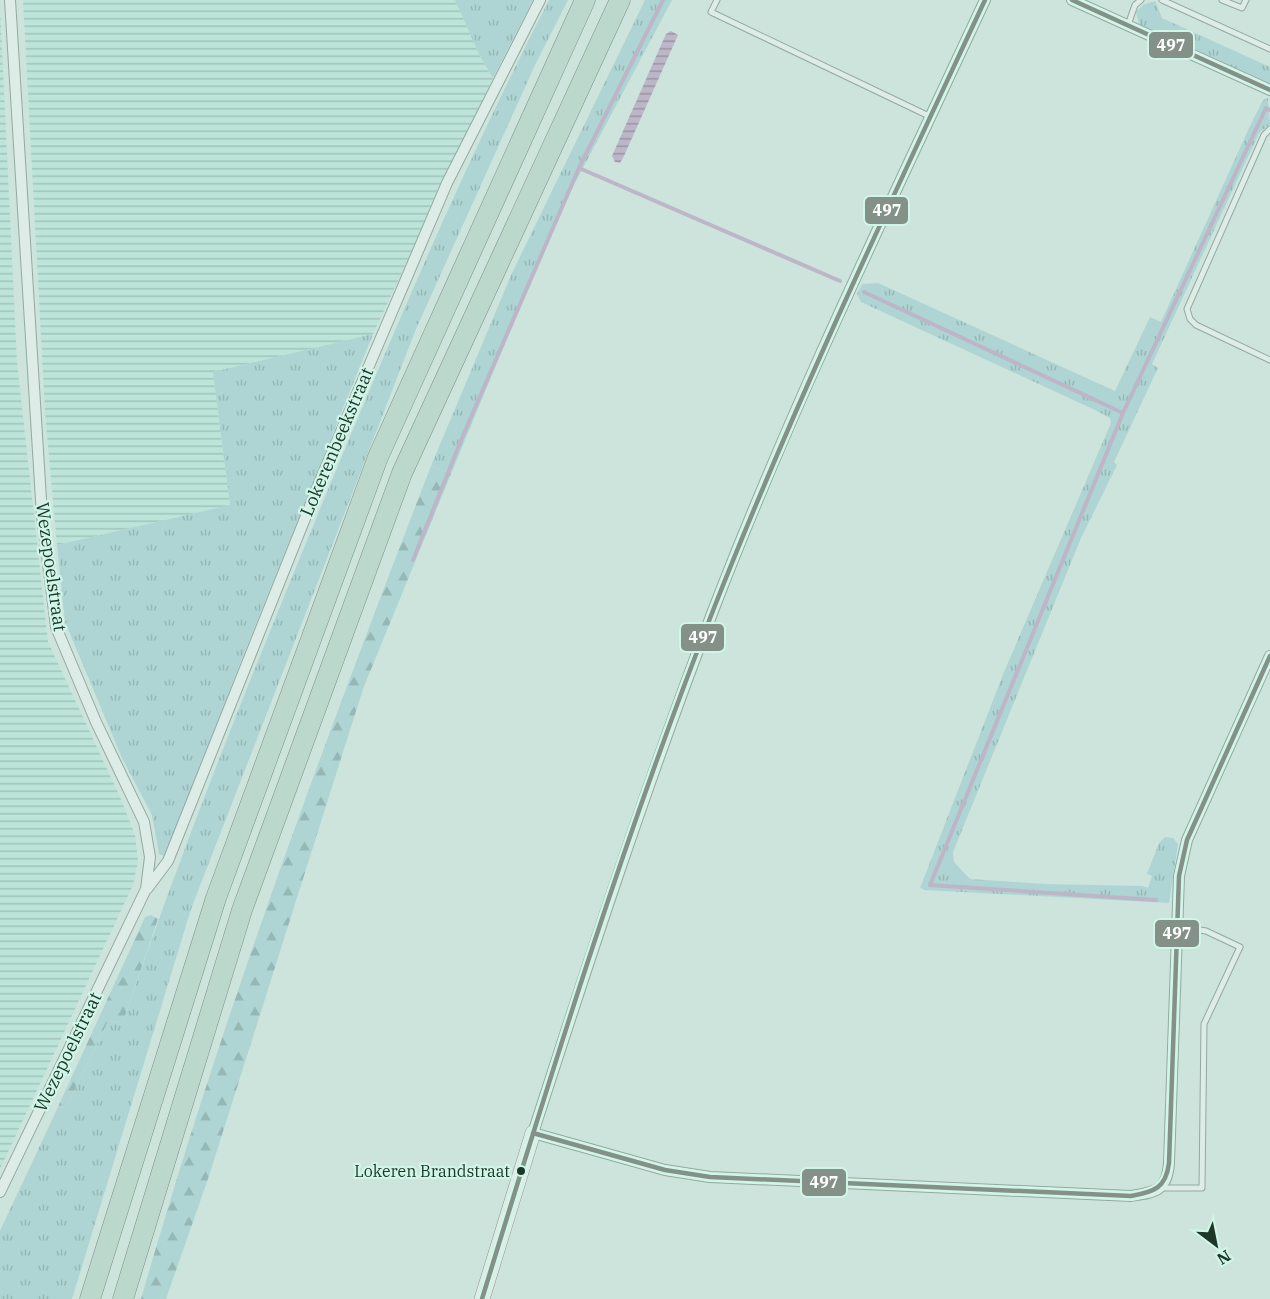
<svg xmlns="http://www.w3.org/2000/svg" width="1270" height="1299" font-family="'IBM Plex Serif',serif">
<style>
.farmland{fill:url(#farmland-rules)}
.grass{fill:url(#grass-tufts)}
.forest{fill:url(#forest-firs)}
.water{fill:url(#water-rules)}
.lines{fill:none;stroke-linecap:round;stroke-linejoin:round}
.stream{stroke:#bdb6c8;stroke-width:4}
.lane-casing{stroke:#94a9a0;stroke-width:7}
.street-casing{stroke:#94a9a0;stroke-width:12}
.secondary-casing{stroke:#859890;stroke-width:16}
.highway-casing{stroke:#7c8e86;stroke-width:21}
.lane{stroke:#ddece6;stroke-width:5}
.street{stroke:#ddece6;stroke-width:10}
.secondary{stroke:#ddece6;stroke-width:15}
.highway{stroke:#bcd7cb;stroke-width:20}
.bus-1-casing{stroke:#d0f5e9;stroke-width:9}
.bus-1{stroke:#839189;stroke-width:4.5}
.bus-dot{fill:#1d3728;stroke:#d0f5e9;stroke-width:2}
.labels{text-anchor:middle;stroke-width:4.5;stroke-linejoin:round;paint-order:stroke}
.bus-label{font-size:16px;fill:#1d3728;stroke:#d0f5e9;text-anchor:end}
.street-label{font-size:18px;fill:#1d3728;stroke:#d0f5e9}
.line-badge{stroke:#d0f5e9;stroke-width:2}
.badge-label{font-size:16px;text-anchor:middle;font-weight:bold;fill:#fff}
</style>
<defs>
<pattern id="farmland-rules" width="6" height="5" patternUnits="userSpaceOnUse" patternTransform="scale(1.5)"><rect width="6" height="5" fill="#bce4d9"/><path d="M0 2.5h6" fill="none" stroke="#a1c4ba"/></pattern>
<pattern id="grass-tufts" width="24" height="20" patternUnits="userSpaceOnUse" patternTransform="scale(1.5)"><rect width="24" height="20" fill="#aed5d3"/><path d="M3 7l-1-3M5 7V3M7 7l1-3M15 17l-1-3M17 17v-4M19 17l1-3" fill="none" stroke="#95b7b5"/></pattern>
<pattern id="forest-firs" width="22" height="20" patternUnits="userSpaceOnUse" patternTransform="scale(1.5)"><rect width="22" height="20" fill="#aed5d3"/><path d="M5 1l3.5 6h-7zM16 11l3.5 6h-7z" fill="#95b7b5"/></pattern>
<pattern id="water-rules" width="6" height="5" patternUnits="userSpaceOnUse" patternTransform="scale(1.5)"><rect width="6" height="5" fill="#bdb6c8"/><path d="M0 2.5h6" fill="none" stroke="#9995a2"/></pattern>
</defs>
<rect width="100%" height="100%" fill="#cce4db"/>
<path class="farmland" d="M 23,0 L 455,0 L 480,56 L 493,78 L 373,334 L 213,372 L 230,505 L 57,545 L 45,411 Z
M 0,7 L 17,363 L 48,642 L 121,799 L 135,835 L 138,861 L 133,885 L 0,1169 Z"/>
<path class="grass" d="M 455,0 L 533,0 L 493,78 L 480,56 Z
M 549,0 L 568,0 L 535,65 L 416,329 L 191,909 L 72,1299 L 0,1299 L 0,1231 L 58,1107 L 66,1108 L 108,1021 L 123,1022 C 183,844 253,671 325,497 C 394,330 466,161 549,0 Z
M 645,0 L 672,0 L 558,215 L 451,474 L 431,466 L 512,273 Z
M 1155,1 L 1162,18 L 1270,67 L 1270,84 L 1139,24 L 1136,12 L 1143,5 Z
M 1268,98 L 1270,124 L 1259,133 L 1152,364 L 1158,368 L 1114,462 L 1117,465 L 1081,538 L 953,852 L 954,862 L 970,879 L 1045,884 L 1142,886 L 1148,888 L 1152,876 L 1147,874 L 1159,843 L 1165,837 L 1173,838 L 1178,844 L 1169,903 L 925,890 L 920,888 L 1004,672 L 1111,423 L 1110,418 L 1095,410 L 861,302 L 857,294 L 862,284 L 878,283 L 1115,391 L 1150,317 L 1161,322 L 1250,126 L 1263,100 Z
M 373,334 L 241,661 L 167,853 L 164,856 L 159,854 L 152,815 L 122,758 L 65,622 L 57,545 L 230,505 L 213,372 Z"/>
<path class="forest" d="M 431,466 L 451,474 L 363,689 L 209,1176 L 166,1299 L 141,1299 C 222,1016 325,740 431,466 Z
M 151,915 L 158,919 L 123,1022 L 108,1021 L 66,1108 L 58,1107 L 145,917 Z"/>
<path class="water" d="M 671,31 L 678,35 L 624,156 L 620,163 L 615,162 L 612,156 L 666,34 Z"/>
<g class="lines">
<path class="stream" d="M 663,0 L 579,168 L 840,281
M 864,292 L 1123,413
M 413,560 L 462,438 L 579,168
M 1156,900 L 930,885 L 1123,413 L 1266,108 L 1270,110"/>
<g class="lane-casing">
<path id="lane" d="M 717,0 L 711,12 L 931,117
M 1162,0 L 1270,49
M 1222,0 L 1242,8 L 1246,0
M 1128,25 L 1135,5 L 1141,0
M 1270,129 L 1264,135 L 1187,309 L 1190,319 L 1196,325 L 1270,360
M 1162,1188 L 1202,1188 L 1204,1024 L 1240,947 L 1206,931 L 1177,926"/>
</g>
<g class="street-casing">
<path id="street" d="M 985,0 C 891,202 793,403 713,611 C 647,783 590,957 533,1133 L 665,1170 L 710,1177 L 1131,1196 C 1156,1192 1167,1191 1169,1163 L 1179,876 L 1187,840 L 1270,656
M 1072,0 L 1270,90
M 147,889 L 168,861 L 322,476 L 447,183 L 540,0
M 0,1192 L 146,889 L 150,857 L 144,822 L 96,722 L 56,627 L 42,516 L 10,0"/>
</g>
<g class="secondary-casing">
<path id="secondary" d="M 482,1299 L 533,1133"/>
</g>
<g class="highway-casing">
<path id="highway" d="M 90,1299 L 216,898 L 378,457 L 585,0
M 123,1299 L 242,910 L 402,473 L 620,0"/>
</g>
<use href="#lane" class="lane"/>
<use href="#street" class="street"/>
<use href="#secondary" class="secondary"/>
<use href="#highway" class="highway"/>
<g class="bus-1-casing">
<path id="bus-1" d="M 1072,0 L 1270,90
M 533,1133 L 665,1170 L 710,1177 L 1131,1196 C 1154,1192 1166,1188 1169,1163 L 1179,876 L 1187,840 L 1270,656
M 482,1299 C 553,1067 625,834 714,608 C 795,402 891,201 985,0"/>
</g>
<use href="#bus-1" class="bus-1"/>
</g>
<circle class="bus-dot" cx="521" cy="1171" r="5"/>
<g class="labels">
<g class="bus-label">
<text x="510" y="1177">Lokeren Brandstraat</text>
</g>
<g class="street-label">
<text transform="translate(337 442) rotate(-67)" y="6">Lokerenbeekstraat</text>
<text transform="translate(51 567) rotate(82)" y="6">Wezepoelstraat</text>
<text transform="translate(68 1052) rotate(-64)" y="6">Wezepoelstraat</text>
</g>
</g>
<g class="line-badge">
<rect x="1148" y="31" width="46" height="28" rx="6" fill="#839189"/>
<rect x="864" y="196" width="45" height="29" rx="6" fill="#839189"/>
<rect x="680" y="623" width="45" height="29" rx="6" fill="#839189"/>
<rect x="1154" y="919" width="46" height="29" rx="6" fill="#839189"/>
<rect x="801" y="1168" width="46" height="29" rx="6" fill="#839189"/>
</g>
<g class="badge-label">
<text x="1171" y="51">497</text>
<text x="887" y="216">497</text>
<text x="703" y="643">497</text>
<text x="1177" y="939">497</text>
<text x="824" y="1188">497</text>
</g>
<g transform="translate(1216 1245) rotate(148)" stroke="#d0f5e9" stroke-width="4.5" paint-order="stroke">
<path d="M0-4.5L10 22L0 15L-10 22Z" fill="#1d3728"/>
<text y="-9" font-size="16" font-weight="bold" text-anchor="middle" fill="#1d3728">N</text>
</g>
</svg>
